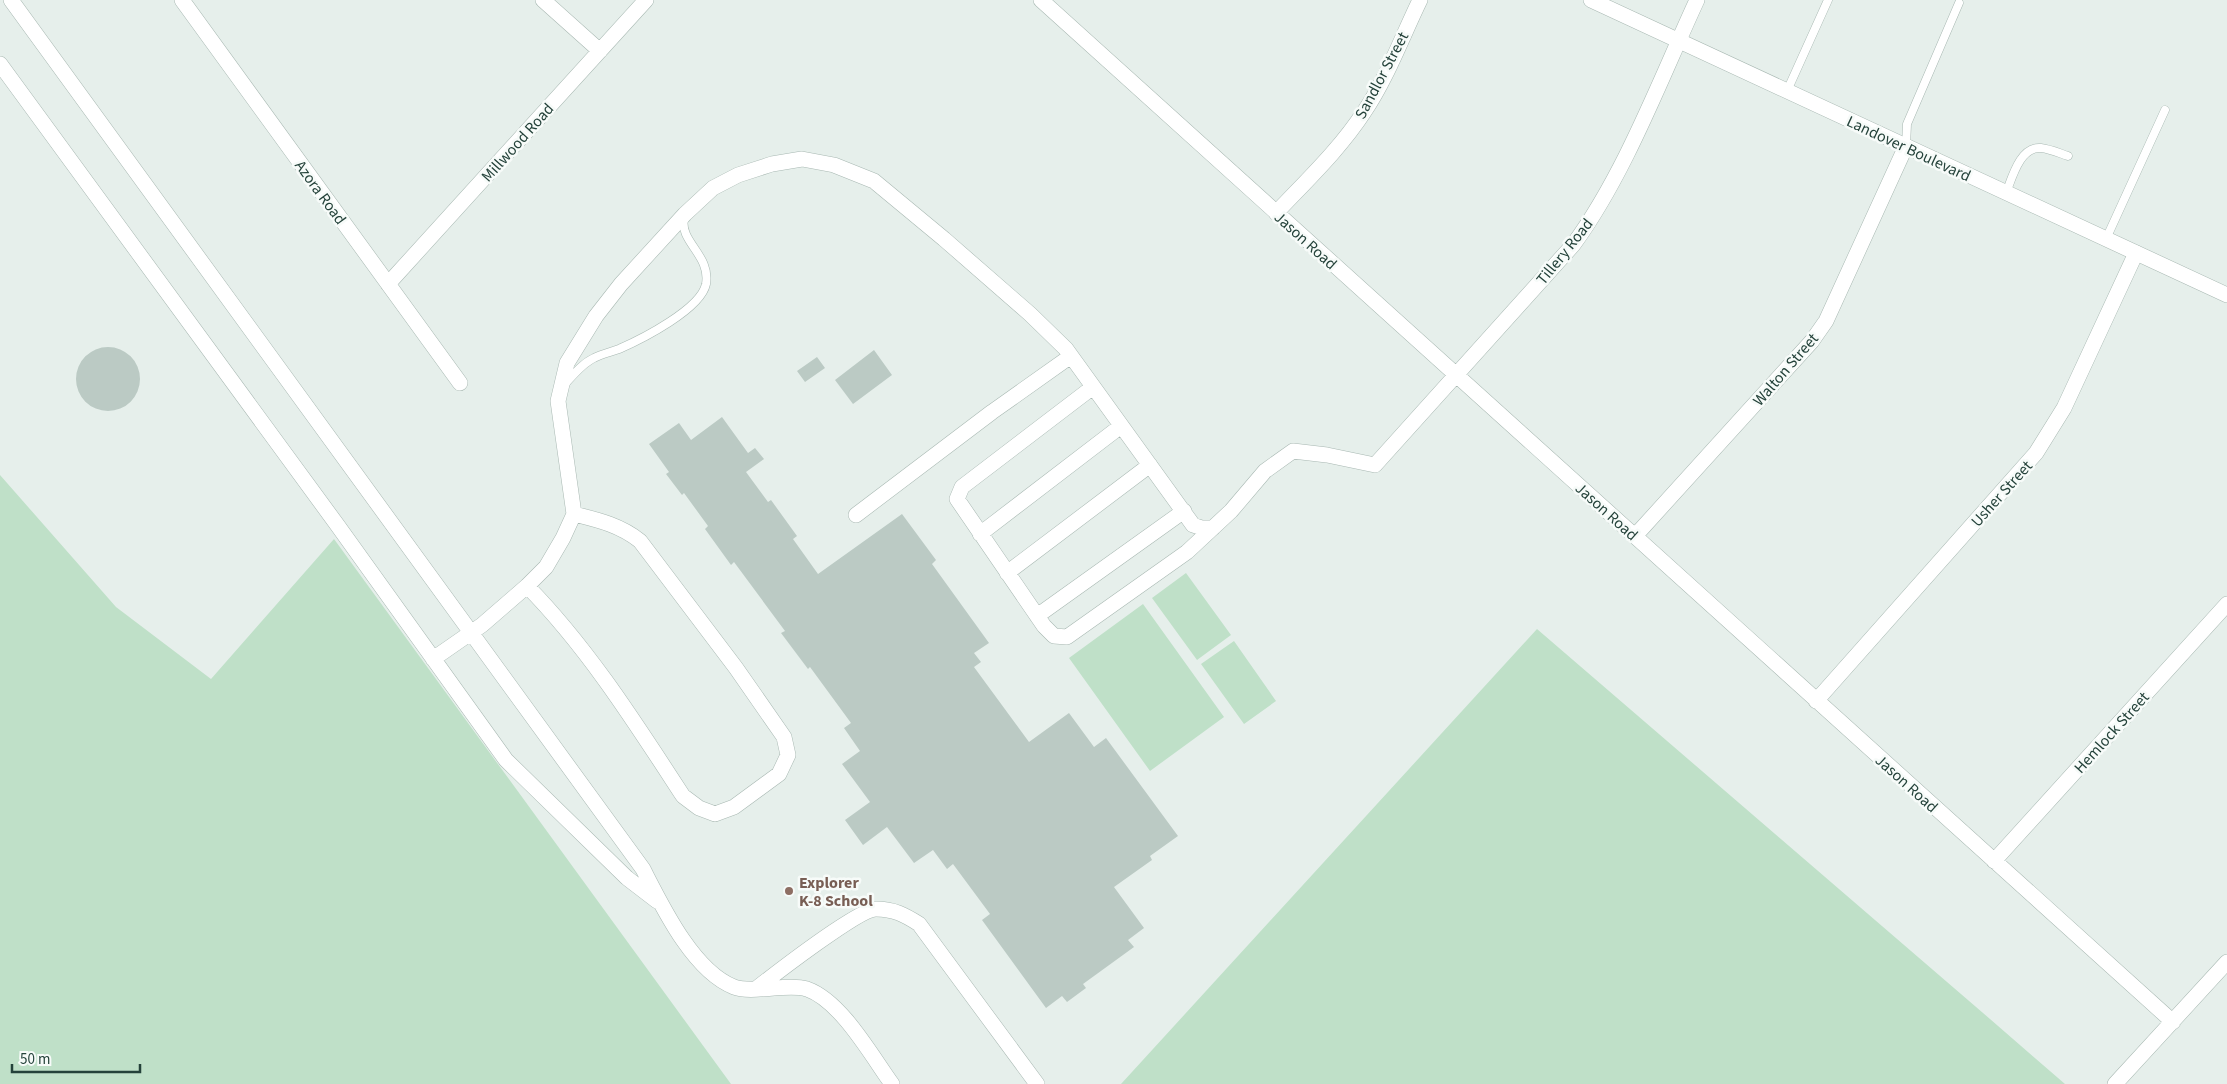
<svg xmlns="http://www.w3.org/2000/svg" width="2227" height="1084" font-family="'Source Sans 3',sans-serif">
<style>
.green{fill:#bfe0c8}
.building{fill:#bbcac4}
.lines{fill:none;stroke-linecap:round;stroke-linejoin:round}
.service-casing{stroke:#a8b8b2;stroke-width:9}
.minor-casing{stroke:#a8b8b2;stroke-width:16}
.tertiary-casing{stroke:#a8b8b2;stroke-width:16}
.service{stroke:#fff;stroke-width:8}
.minor{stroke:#fff;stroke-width:15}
.tertiary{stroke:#fff;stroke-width:15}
.education-dot{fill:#8d6e63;stroke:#f7fbf9;stroke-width:2}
.labels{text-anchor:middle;stroke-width:5;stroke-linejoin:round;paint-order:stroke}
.street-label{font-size:16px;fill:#24423a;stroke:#f7fbf9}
.education-label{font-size:16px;font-weight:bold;fill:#785e54;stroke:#f7fbf9;text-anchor:start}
</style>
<rect width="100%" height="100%" fill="#e6efeb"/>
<path class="green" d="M 0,475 L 116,607 L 211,679 L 334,539 L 731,1084 L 0,1084 Z
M 1186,573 L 1231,635 L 1197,660 L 1152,598 Z
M 1143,604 L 1224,717 L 1150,771 L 1069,658 Z
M 1537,629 L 1990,1019 L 2065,1084 L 1121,1084 Z
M 1234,641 L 1276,701 L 1244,724 L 1201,664 Z"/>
<path class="building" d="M76 379a32 32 0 1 1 64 0a32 32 0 1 1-64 0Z
M 874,350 L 892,375 L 853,404 L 835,380 Z
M 817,357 L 825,368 L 805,382 L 797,371 Z
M 722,417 L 748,453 L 755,448 L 764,459 L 746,472 L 768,502 L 771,500 L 797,536 L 793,539 L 818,574 L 902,514 L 936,560 L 932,564 L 989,643 L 974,653 L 981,662 L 974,667 L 1029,742 L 1069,713 L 1094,747 L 1106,738 L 1178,836 L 1150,856 L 1152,860 L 1114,887 L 1144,928 L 1128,940 L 1134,947 L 1083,984 L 1086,988 L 1067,1002 L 1062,996 L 1046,1008 L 982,920 L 990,914 L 953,864 L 947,869 L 933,850 L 914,863 L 887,827 L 863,845 L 845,820 L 870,802 L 842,764 L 860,751 L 844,728 L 851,723 L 810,667 L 808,669 L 781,633 L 785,631 L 734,562 L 731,565 L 705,529 L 708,526 L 684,493 L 682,495 L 666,474 L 669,472 L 649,444 L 679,423 L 691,440 Z"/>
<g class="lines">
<g class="service-casing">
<path id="service" d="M 1787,91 L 1828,0
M 1906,146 L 1907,124 L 1959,3
M 2006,193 C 2012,178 2020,146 2041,148 C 2050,149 2059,153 2068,156
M 2106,239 L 2165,110
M 566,383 C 574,374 583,363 594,358 C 602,354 611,352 619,349 C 642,339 701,309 706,284 C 711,255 679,242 684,218"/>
</g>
<g class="minor-casing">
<path id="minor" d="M 11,0 L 643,869 C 662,906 693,971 734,987 C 752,994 788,983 807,989 C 841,1001 871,1055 892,1084
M 182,0 L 460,383
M 543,0 L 600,51
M 1041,0 L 2173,1022
M 0,64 L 338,526 L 506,760 L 627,878 L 657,901
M 1276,213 C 1306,181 1340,149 1364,112 C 1387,78 1402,37 1420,0
M 388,284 L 646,0
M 1093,387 L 962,487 L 957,499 L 1044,626 L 1054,636 L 1067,637 L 1187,552 L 1231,511 L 1265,471 L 1293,451 L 1327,455 L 1375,465 L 1573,245 C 1625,174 1660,80 1697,0
M 856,515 L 992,412 L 1071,356
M 980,534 L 1121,426
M 1635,536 L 1812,341 L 1826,321 L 1906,146
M 1007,573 L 1150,465
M 527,586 C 588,648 636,724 683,796 L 699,808 L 715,814 L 734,807 L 779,774 L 788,755 L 784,737 L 736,668 L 640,541 C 620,525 598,520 574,514
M 1037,616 L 1184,511
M 433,659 L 482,625 L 527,586 L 546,567 L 563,538 L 574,514 L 558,401 L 567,363 L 596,316 L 621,284 L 685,214 L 713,188 L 738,175 L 772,164 L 802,159 L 834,165 L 874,181 L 944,239 L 1030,314 L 1066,349 L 1193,525 L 1202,528 L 1213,528
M 1816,701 L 2036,453 L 2064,408 L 2136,253
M 1994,861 L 2227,604
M 757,988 C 775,974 859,909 876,909 C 894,909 905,915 919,924 L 1037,1084
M 2115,1084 L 2227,962"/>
</g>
<g class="tertiary-casing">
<path id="tertiary" d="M 1591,0 L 2227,295"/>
</g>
<use href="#service" class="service"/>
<use href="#minor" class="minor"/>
<use href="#tertiary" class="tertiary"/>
</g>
<circle class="education-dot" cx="789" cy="891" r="5"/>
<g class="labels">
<g class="street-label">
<text transform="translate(1381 75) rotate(-62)" y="6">Sandlor Street</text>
<text transform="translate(517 142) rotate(-48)" y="6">Millwood Road</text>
<text transform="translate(1909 148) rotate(25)" y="6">Landover Boulevard</text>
<text transform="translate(321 192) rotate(54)" y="6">Azora Road</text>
<text transform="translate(1306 240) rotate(42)" y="6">Jason Road</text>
<text transform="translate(1564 251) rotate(-51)" y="6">Tillery Road</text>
<text transform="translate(1785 369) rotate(-49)" y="6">Walton Street</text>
<text transform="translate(2001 493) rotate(-48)" y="6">Usher Street</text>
<text transform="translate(1607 511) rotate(42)" y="6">Jason Road</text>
<text transform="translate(2111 732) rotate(-48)" y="6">Hemlock Street</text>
<text transform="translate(1907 783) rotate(42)" y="6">Jason Road</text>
</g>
<g class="education-label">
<text x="799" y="888">Explorer<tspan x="799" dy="18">K-8 School</tspan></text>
</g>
</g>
<path d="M12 1064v8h128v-8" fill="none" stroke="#24423a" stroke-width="2.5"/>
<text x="20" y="1064" font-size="15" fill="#24423a" stroke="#f7fbf9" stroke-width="4" paint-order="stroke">50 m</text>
</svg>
